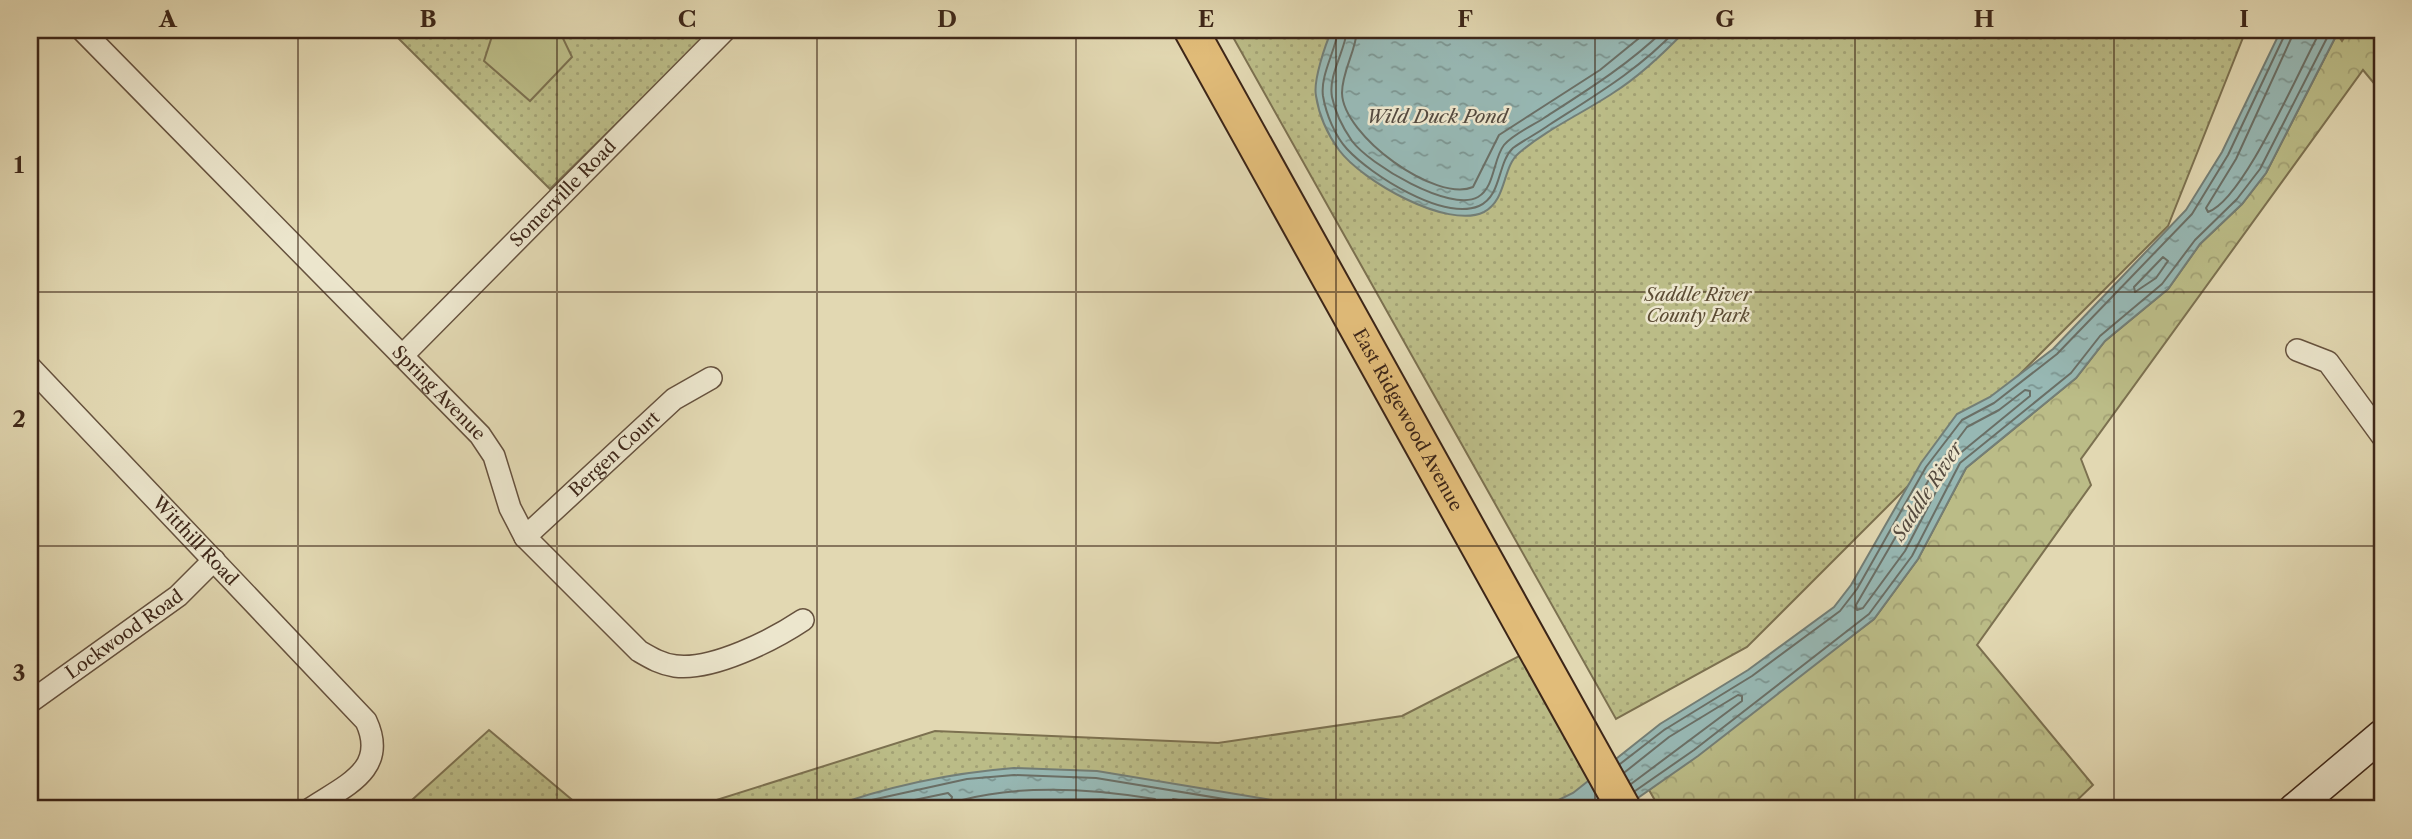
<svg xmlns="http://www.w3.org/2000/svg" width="2412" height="839" font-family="'Libre Caslon Text',serif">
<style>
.green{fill:url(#green-dots);stroke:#7c7150;stroke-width:2}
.forest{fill:url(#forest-crowns);stroke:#7c7150;stroke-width:2}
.pitch{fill:#bbbc87;stroke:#7c7150;stroke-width:2}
.water{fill:url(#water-ripples);stroke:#737e76;stroke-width:2}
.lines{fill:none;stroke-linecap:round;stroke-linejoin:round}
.shore{stroke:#6a6f66;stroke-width:2}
.street-casing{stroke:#66523e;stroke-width:24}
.secondary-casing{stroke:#3d2618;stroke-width:33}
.primary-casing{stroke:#3d2618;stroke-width:37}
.street{stroke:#ece6cd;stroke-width:21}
.secondary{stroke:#ece6cd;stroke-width:30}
.primary{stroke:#e1bc79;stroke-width:33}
.grid{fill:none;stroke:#3d2618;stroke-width:2;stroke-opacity:0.55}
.labels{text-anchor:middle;stroke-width:5;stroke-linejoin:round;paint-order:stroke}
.street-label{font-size:18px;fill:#3d2618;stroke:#ece6cd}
.park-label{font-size:18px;font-style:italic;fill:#5c4c34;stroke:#ece6cd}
.water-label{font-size:19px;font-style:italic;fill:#544a3f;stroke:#ece6cd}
.neatline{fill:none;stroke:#3d2618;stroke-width:2.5}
.grid-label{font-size:23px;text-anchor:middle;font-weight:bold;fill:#3d2618}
</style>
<defs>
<pattern id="green-dots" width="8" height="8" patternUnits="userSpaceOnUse" patternTransform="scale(1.75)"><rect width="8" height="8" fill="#bbbc87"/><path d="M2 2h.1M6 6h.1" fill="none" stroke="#a2a174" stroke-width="1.8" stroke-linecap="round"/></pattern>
<pattern id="forest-crowns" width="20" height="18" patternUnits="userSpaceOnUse" patternTransform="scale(1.75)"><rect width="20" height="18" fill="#bbbc87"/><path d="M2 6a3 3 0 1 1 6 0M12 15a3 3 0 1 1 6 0" fill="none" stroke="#a2a174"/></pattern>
<pattern id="water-ripples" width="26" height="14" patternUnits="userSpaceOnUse" patternTransform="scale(1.75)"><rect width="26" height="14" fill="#97b8b4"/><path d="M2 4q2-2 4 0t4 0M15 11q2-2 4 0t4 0" fill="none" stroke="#7c9591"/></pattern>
</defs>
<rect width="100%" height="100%" fill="#e2d8b2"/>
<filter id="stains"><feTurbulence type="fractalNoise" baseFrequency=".00286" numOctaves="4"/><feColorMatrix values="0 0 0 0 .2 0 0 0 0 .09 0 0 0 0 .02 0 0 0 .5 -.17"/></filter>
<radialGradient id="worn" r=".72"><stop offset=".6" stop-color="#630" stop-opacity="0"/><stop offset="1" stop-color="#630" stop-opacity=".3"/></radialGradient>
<path class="green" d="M 390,30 L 712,30 L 550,189 Z
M 1229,30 L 2246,30 L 2168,226 L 1747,647 L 1616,719 Z
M 1535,648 L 1624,809 L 688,809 L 935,731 L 1218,743 L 1402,716 Z
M 489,730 L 583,809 L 402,809 Z"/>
<path class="forest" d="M 2349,30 L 2382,30 L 2382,93 L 2363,70 L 2081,459 L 2091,485 L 1977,645 L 2093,785 L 2068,809 L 1660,809 L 1649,790 L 1874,619 L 1918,559 L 1966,468 L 2076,378 L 2105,341 L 2168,289 L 2200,244 L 2242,204 L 2266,173 L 2337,34 L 2342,41 Z"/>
<path class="pitch" d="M 494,30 L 559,30 L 572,57 L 530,101 L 484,61 Z"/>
<path class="water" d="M 1332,30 L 1686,30 C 1664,53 1640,76 1613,93 C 1583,113 1547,129 1519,153 C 1502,167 1507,200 1484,212 C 1447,230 1361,180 1339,150 C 1328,135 1319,115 1316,96 C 1313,81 1325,45 1332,30 Z
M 2281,30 L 2339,30 L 2266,173 L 2242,204 L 2200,244 L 2168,289 L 2105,341 L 2076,378 L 1966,468 L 1918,559 L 1874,619 L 1698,756 L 1622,809 L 1540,809 L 1573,793 L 1660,724 L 1748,670 L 1834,607 L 1851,585 L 1921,463 L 1957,414 L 1990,397 L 2053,349 L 2186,210 L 2222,152 Z
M 1014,768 L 1097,771 L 1327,809 L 1176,809 L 1103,799 L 995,800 L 949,809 L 825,809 C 885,787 951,773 1014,768 Z"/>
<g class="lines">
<path class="shore" d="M 1338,30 C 1336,50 1320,75 1323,96 C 1326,114 1335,136 1347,149 C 1371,175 1443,221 1479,206 C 1502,196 1497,163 1513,148 C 1524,140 1538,133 1549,125 C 1594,96 1640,69 1676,30
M 1347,30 C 1345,51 1328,75 1332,97 C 1335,112 1343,128 1352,141 C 1369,164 1450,213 1478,197 C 1495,187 1493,159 1504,145 C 1513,134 1532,126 1544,118 C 1586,91 1628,65 1664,30
M 1357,30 C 1356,51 1342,71 1342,93 C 1343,136 1436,203 1473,187 L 1499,135 L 1600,70 L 1649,30
M 2295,30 L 2236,159 L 2206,208 L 2208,212 C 2244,200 2300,67 2321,30
M 2163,257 L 2168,261 L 2156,278 L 2135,292 L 2134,287 Z
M 2025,390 L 2030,391 L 2030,396 L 1953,459 L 1905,551 L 1863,608 L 1857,610 L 1856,605 L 1934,471 L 1967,427 L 1999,410 Z
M 1620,764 L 1664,730 L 1752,676 L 1840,611 L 1857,589 L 1926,467 L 1962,420 L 1994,403 L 2057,354 L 2192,214 L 2228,155 L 2287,30
M 1625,772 L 1669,737 L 1738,695 L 1742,696 L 1742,701 L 1631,784
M 1635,791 L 1694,750 L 1869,614 L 1912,556 L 1960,463 L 2071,373 L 2100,336 L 2162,284 L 2195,240 L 2237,199 L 2260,169 L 2331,30
M 845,809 L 867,801 L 967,779 L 1014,775 L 1096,778 L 1285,809
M 871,809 L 948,793 L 952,797 L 949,809
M 958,809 L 962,800 C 1023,784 1094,789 1155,799 L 1161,809
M 1170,809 L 1173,799 L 1232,809"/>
<g class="street-casing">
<g id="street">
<path id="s1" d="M 82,30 L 480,435 L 494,456 L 510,508 L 525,537 L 639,651 C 651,658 661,664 675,666 C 712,671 773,640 803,620"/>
<path d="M 2297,350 L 2328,362 L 2382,436"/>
<path id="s2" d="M 402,356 L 725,30"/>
<path id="s3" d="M 30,367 L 366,721 C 389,770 344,786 310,809"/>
<path id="s4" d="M 525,537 L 674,399 L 711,378"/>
<path id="s5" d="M 30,702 L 178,596 L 214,560"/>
</g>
</g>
<g class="secondary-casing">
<path id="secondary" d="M 2294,809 L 2382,735"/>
</g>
<g class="primary-casing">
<g id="primary">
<path id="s6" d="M 1191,30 L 1624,809"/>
</g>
</g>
<use href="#street" class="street"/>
<use href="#secondary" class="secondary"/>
<use href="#primary" class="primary"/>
</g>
<path class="grid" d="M 298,30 L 298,809M 557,30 L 557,809M 817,30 L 817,809M 1076,30 L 1076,809M 1336,30 L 1336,809M 1595,30 L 1595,809M 1855,30 L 1855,809M 2114,30 L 2114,809M 30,292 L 2382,292M 30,546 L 2382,546"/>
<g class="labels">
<g class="street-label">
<text dy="6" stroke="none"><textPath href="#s2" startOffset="229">Somerville Road</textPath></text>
<text dy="6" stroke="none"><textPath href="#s1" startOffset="509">Spring Avenue</textPath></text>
<text dy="6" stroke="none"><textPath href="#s6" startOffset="446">East Ridgewood Avenue</textPath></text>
<text dy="6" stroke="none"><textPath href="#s4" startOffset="122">Bergen Court</textPath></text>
<text dy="6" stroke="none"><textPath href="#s3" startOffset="240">Witthill Road</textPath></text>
<text dy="6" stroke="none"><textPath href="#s5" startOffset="116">Lockwood Road</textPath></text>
</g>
<g class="park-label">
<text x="1698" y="301">Saddle River<tspan x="1698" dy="21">County Park</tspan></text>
</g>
<g class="water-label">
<text x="1437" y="123">Wild Duck Pond</text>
<text transform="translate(1927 491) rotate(-57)" y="7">Saddle River</text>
</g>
</g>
<rect width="2412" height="839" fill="none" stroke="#e2d8b2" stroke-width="77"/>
<rect x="38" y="38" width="2336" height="762" class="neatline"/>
<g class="grid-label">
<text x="168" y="27">A</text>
<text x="428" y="27">B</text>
<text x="687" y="27">C</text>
<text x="947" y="27">D</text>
<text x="1206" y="27">E</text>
<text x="1465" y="27">F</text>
<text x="1725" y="27">G</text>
<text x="1984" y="27">H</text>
<text x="2244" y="27">I</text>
<text x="19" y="173">1</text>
<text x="19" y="427">2</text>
<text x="19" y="681">3</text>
</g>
<rect width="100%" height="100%" filter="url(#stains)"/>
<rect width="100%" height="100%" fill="url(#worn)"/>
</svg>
